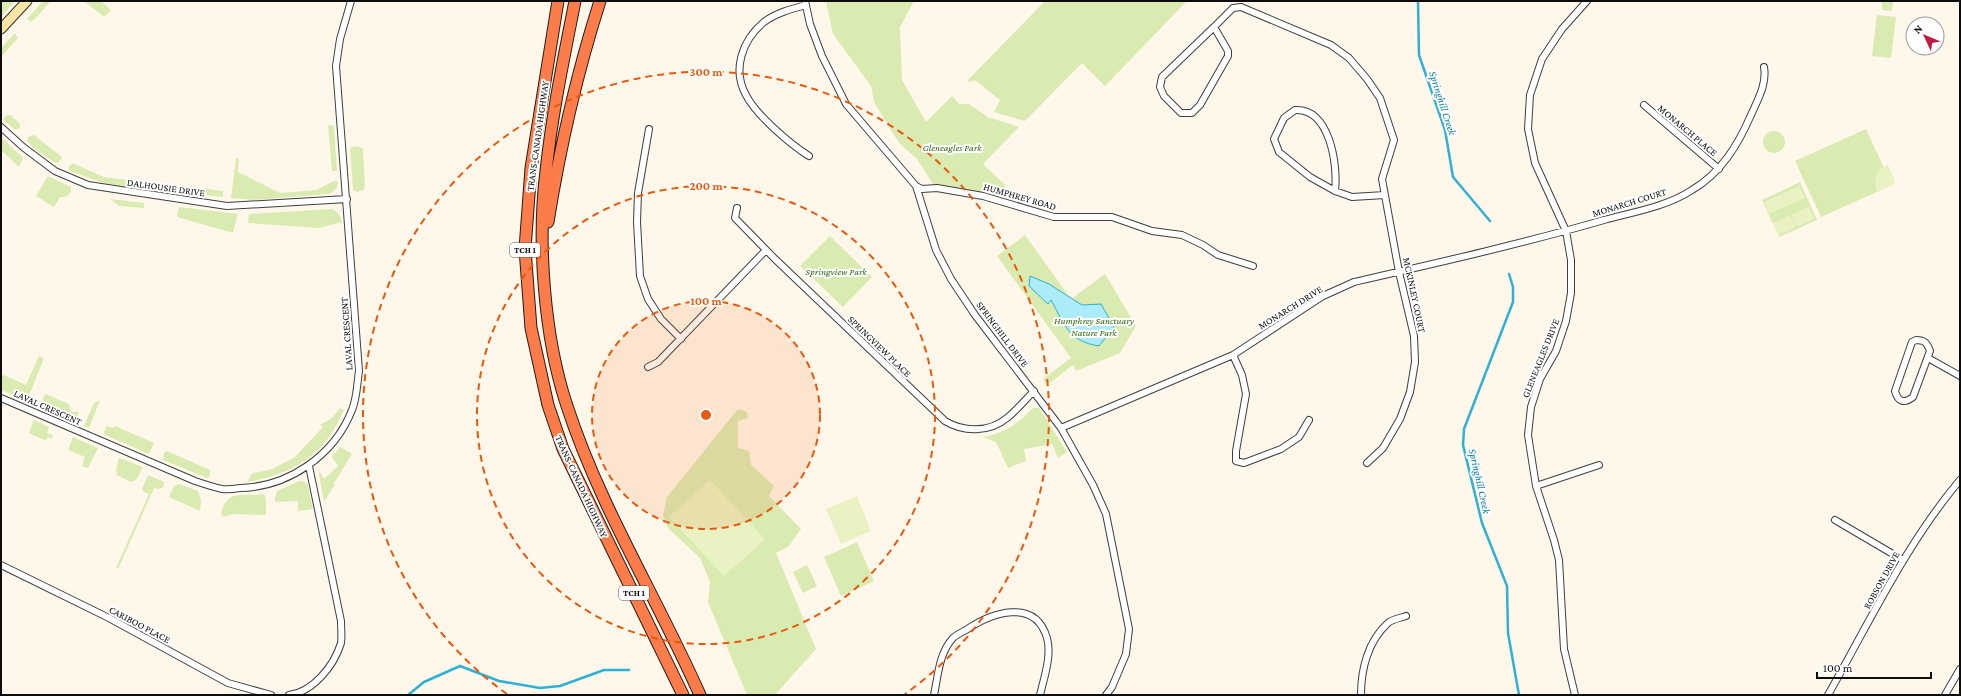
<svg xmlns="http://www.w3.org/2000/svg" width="1961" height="696" font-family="'Crimson Pro',serif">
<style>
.green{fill:#daebb2}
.pitch{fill:#eaf2c4}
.water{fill:#abebfa;stroke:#2eb1d5}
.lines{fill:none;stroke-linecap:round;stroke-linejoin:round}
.stream{stroke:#2eb1d5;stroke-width:2.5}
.street-casing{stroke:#3f3f3f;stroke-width:8}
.secondary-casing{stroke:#2e2e2e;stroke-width:11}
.highway-casing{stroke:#1d1d1d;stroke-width:13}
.street{stroke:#fff;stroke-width:6}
.secondary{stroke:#ffe5a5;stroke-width:9}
.highway{stroke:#fe7b4a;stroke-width:11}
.ring{fill:none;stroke:#e8590c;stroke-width:2;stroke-dasharray:7 5}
.labels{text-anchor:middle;stroke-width:4;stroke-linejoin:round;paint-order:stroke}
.shield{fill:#fff;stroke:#555;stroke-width:1}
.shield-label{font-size:9px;font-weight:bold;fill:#0c0c0c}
.street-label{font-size:10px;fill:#0c0c0c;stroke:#fff}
.park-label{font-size:10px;font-style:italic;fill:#376719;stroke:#fff}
.water-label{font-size:11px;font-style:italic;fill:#0e7ea4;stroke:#fff}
.centre{fill:#e8590c;stroke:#fff;stroke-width:2}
.ring-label{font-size:12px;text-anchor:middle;font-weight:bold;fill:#e8590c;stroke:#fff;stroke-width:4;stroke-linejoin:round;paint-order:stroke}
</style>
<rect width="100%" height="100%" fill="#fff7ea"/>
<path class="green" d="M 1,1 L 15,1 L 1,17 Z
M 43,1 L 51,1 L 33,21 L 30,21 L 27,19 Z
M 84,1 L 101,1 L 111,10 L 104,17 Z
M 826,1 L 914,1 L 900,27 L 902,80 L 926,122 L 952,96 L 959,104 L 969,104 L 988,117 L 1019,127 L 983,164 L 1006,186 L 993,199 L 936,189 L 917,159 L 899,143 L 874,102 L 871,86 L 833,34 Z
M 1045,1 L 1187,1 L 1105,86 L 1082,63 L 1025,121 L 994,112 L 1000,100 L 975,80 L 970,82 L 967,81 Z
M 1882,1 L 1893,1 L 1892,11 L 1882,10 Z
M 1877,15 L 1896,17 L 1891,58 L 1872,56 Z
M 15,33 L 18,38 L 1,57 L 1,48 Z
M 7,115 L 11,115 L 20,124 L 20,128 L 15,130 L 3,119 Z
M 328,125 L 334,126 L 337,171 L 332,171 Z
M 1866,129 L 1892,185 L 1821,217 L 1795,161 Z
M1763 142a11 11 0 1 1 22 0a11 11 0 1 1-22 0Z
M 34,135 L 62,157 L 59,162 L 56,163 L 37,151 L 27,141 L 29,136 Z
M 1,137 L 23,158 L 19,167 L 1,150 Z
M 355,146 L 363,148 L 365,187 L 363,190 L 357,192 L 353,190 L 350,148 Z
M 236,158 L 239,158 L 238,172 L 280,193 L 316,190 L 334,181 L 338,181 C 338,188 335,191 329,194 L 254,200 L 231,198 Z
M 72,163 L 104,177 L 136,181 L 134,187 L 103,183 L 70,171 L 68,168 Z
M 48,176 L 71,187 L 71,192 L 66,197 L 60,197 L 54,207 L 36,196 Z
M 1800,182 L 1817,220 L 1779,237 L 1762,200 Z
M 169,184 L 223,191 L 223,197 L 167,191 Z
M 110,199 L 144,203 L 144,208 L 119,206 Z
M 179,207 L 238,214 L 233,233 L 180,218 L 177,216 Z
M 331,209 C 338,211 340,215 342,222 L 319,228 L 248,223 L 249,214 Z
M 1025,235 L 1071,299 L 1105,274 L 1136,326 L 1120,353 L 1076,371 L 1073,365 L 1047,385 L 1043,379 L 1071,358 L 997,256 Z
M 830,236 L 872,277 L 843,307 L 800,266 Z
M 39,356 L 44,358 L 27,401 L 1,390 L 1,374 L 26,385 Z
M 45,394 L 69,404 L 71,412 L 79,412 L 75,421 L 40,406 Z
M 100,400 L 89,428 L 84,426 L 94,403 Z
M 340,408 L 344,410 C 339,419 335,429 329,437 C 310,464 279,477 247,482 L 252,473 L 270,470 L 295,457 L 323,427 L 320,425 L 332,418 Z
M 1033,408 L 1039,408 L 1067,452 L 1058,458 L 1052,444 L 1024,449 L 1026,461 L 1008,468 L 996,442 L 983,437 C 1007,432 1016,425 1033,408 Z
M 738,409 L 747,412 L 748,418 L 738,421 L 738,448 L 749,451 L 751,465 L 774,486 L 769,496 L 801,529 L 789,546 L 776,553 L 816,649 L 775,695 L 747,695 L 708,602 L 710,582 L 700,558 L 668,528 L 663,516 L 667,497 Z
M 34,420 L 49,427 L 47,433 L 53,435 L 52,439 L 48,437 L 46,441 L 29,433 Z
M 107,426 L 113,428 L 115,426 L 154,443 L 149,454 L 105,435 L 104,432 Z
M 73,437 L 98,448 L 88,468 L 82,466 L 85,457 L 68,450 Z
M 340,447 L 352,454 L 334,483 L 335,484 L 324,502 L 318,469 L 324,479 L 338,466 L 332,457 Z
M 167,451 L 210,470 L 210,476 L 207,478 L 163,460 L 164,453 Z
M 119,458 L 143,467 L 136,480 L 131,482 L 117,475 L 116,469 Z
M 148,475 L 164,482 L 163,487 L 160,489 L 154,488 L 118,569 L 116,568 L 149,494 L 144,492 L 142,489 Z
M 299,481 L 304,481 L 308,485 L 313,509 L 298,511 L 298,501 L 275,502 L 275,498 L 277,491 Z
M 179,484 L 198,491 L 201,500 L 200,511 L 169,497 L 174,486 Z
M 264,494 L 266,500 L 266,515 L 233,514 L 223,517 L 221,513 C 228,488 242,497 264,494 Z
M 857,542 L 874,581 L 841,596 L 824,557 Z
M 807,565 L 817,586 L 803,593 L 793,572 Z"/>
<path class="pitch" d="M 1888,165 L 1895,181 L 1894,184 L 1877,191 C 1873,179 1875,170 1888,165 Z
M 1799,186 L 1805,198 L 1787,206 L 1782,194 Z
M 1781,194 L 1787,206 L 1769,214 L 1764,202 Z
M 1809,207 L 1814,219 L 1797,227 L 1791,215 Z
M 1790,215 L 1796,227 L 1778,235 L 1773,223 Z
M 710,480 L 765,539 L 724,576 L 669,517 Z
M 857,496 L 871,531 L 841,544 L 826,509 Z"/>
<path class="water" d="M 1030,276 L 1049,284 L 1082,305 L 1101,304 L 1114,327 L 1099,346 C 1068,341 1065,325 1051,300 L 1048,304 L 1029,286 Z"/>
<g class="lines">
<path class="stream" d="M 1418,1 L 1419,55 L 1445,130 L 1453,177 L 1490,221
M 1509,274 L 1513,287 L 1513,302 L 1464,429 L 1463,445 L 1482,523 L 1507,586 L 1508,633 L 1519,695
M 408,695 L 424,682 L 460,666 L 499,681 L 540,688 L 560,686 L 604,670 L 629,670"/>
<g class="street-casing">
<path id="street" d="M 805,1 L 810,24 L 822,56 L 846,104 L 916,186 L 936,250 L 951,279 L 975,315 L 1061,428 L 1093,485 L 1106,514 L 1129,629 L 1126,654 L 1112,687 L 1106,695
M 806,5 C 791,9 776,13 764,22 C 742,40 732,70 746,95 C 756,115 790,144 809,156
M 1214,27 L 1233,8 L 1241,7 L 1331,45 L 1349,58 L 1367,79 L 1380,98 L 1394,140 L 1382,179 L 1399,272 L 1414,336 L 1415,362 L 1410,392 L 1400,419 L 1383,448 L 1367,463
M 1214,27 L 1228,51 L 1228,56 L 1200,105 L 1192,113 L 1181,113 L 1164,96 L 1160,87 L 1162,77 Z
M 1644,105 L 1719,169
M 1,127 L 23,147 L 55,171 L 88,185 L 227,206 L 347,199
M 649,129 L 638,193 L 637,222 L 640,276 L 648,299 L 661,319 L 681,339
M 916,186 L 922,189 L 937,188 L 983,196 L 1054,217 L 1112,217 L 1152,231 L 1182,235 L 1203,245 L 1218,255 L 1253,266
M 1335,191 L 1310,177 L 1279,152 L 1274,139 L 1284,118 L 1295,110 C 1330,108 1338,165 1335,191 L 1352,197 L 1385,195
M 737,208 L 735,218 L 775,259 L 945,421 C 963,432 989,433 1007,418 C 1017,410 1025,400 1034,391
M 1916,340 C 1925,340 1927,343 1930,351 L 1913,397 C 1904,404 1898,402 1895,391 L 1912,342 Z
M 1233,355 L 1242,375 L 1246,394 L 1236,451 L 1236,461 L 1244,463 L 1281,449 L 1299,437 L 1309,420
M 1928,358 L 1960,376
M 648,367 L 658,362 L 766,250
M 1,398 L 195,481 C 204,484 213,487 222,489 C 228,490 234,489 240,488 C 288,487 334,456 352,410 C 357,398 357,384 359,371 L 336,66 L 340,39 L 351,1
M 1061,428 L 1233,355 L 1323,296 L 1354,282 C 1437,263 1521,244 1604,220 C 1633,212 1666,207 1692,190 C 1721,173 1738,145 1751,115 C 1758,99 1767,84 1764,67
M 1536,486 L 1599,465
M 1835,520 L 1903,560
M 1,565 L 109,618 L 228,683 L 271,695
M 289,695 C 313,692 334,666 341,643 C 342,636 341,628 341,621 L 309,466
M 934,695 C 938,676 939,653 953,638 C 956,635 962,632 966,630 C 991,613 1035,597 1047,638 C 1052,655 1044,678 1040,695
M 1361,695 C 1361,669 1368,641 1388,623 C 1392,619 1401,618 1406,616
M 1575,695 L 1564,649 L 1559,560 L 1554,540 L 1536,486 L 1528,435 L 1531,407 L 1540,379 L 1556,351 L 1566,321 L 1571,293 L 1571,260 L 1566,231 L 1535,163 L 1528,129 L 1530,95 L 1542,59 L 1562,29 L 1587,1
M 1828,695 C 1869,623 1906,544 1960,480
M 1945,695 L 1960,669"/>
</g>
<g class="secondary-casing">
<path id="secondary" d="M 1,29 L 27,1"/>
</g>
<g class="highway-casing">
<path id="highway" d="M 558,1 L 531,168 L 525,249 L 531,328 L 548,405 L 563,449 L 683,695
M 575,1 C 564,57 552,114 546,171 C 537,242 544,337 567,406 C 600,507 657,598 700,695
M 548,222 C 560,147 577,73 600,1"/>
</g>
<use href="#street" class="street"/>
<use href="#secondary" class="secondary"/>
<use href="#highway" class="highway"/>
</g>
<circle cx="706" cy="415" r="114" fill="#e8590c" fill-opacity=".12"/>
<g class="ring">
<circle cx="706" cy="415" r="114"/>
<circle cx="706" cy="415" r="229"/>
<path d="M507 694A343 343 0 1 1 905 694"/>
</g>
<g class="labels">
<g class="shield">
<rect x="510" y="243" width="30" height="14" rx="3"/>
<rect x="619" y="586" width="30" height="14" rx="3"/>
</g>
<g class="shield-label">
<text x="525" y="253">TCH 1</text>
<text x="634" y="596">TCH 1</text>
</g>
<g class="street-label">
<text transform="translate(1688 130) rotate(40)" y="4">MONARCH PLACE</text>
<text transform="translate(537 136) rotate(-82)" y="4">TRANS-CANADA HIGHWAY</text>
<text transform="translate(166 187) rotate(8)" y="4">DALHOUSIE DRIVE</text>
<text transform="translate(1020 196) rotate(16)" y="4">HUMPHREY ROAD</text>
<text transform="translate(1629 202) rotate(-17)" y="4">MONARCH COURT</text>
<text transform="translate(1415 295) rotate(78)" y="4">MCKINLEY COURT</text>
<text transform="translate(1290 307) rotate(-32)" y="4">MONARCH DRIVE</text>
<text transform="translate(346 334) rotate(-94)" y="4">LAVAL CRESCENT</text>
<text transform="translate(1003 334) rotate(53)" y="4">SPRINGHILL DRIVE</text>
<text transform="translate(880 346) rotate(44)" y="4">SPRINGVIEW PLACE</text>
<text transform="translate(1540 358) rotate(-68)" y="4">GLENEAGLES DRIVE</text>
<text transform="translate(48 407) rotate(24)" y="4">LAVAL CRESCENT</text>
<text transform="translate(582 486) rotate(65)" y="4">TRANS-CANADA HIGHWAY</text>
<text transform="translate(1881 580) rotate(-61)" y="4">ROBSON DRIVE</text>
<text transform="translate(140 624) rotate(28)" y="4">CARIBOO PLACE</text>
</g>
<g class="park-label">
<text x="952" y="151">Gleneagles Park</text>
<text x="836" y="275">Springview Park</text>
<text x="1094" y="324">Humphrey Sanctuary<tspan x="1094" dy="12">Nature Park</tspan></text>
</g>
<g class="water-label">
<text transform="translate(1443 103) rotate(72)" y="4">Springhill Creek</text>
<text transform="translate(1480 481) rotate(77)" y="4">Springhill Creek</text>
</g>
</g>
<circle cx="706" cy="415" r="6" class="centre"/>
<g class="ring-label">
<text x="706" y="76">300 m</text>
<text x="706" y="190">200 m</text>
<text x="706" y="305">100 m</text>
</g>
<rect width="1961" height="696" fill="none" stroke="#0c0c0c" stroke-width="4"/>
<g transform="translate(1925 36) rotate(314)"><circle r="19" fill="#ffffff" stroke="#9e9e9e"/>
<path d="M0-3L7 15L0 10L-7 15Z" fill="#c31c42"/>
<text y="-6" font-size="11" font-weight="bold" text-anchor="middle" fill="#0c0c0c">N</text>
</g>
<path d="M1817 672v6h114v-6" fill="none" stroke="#0c0c0c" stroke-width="2"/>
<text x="1823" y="672" font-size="12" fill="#0c0c0c" stroke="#ffffff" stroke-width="3" paint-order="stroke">100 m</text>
</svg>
